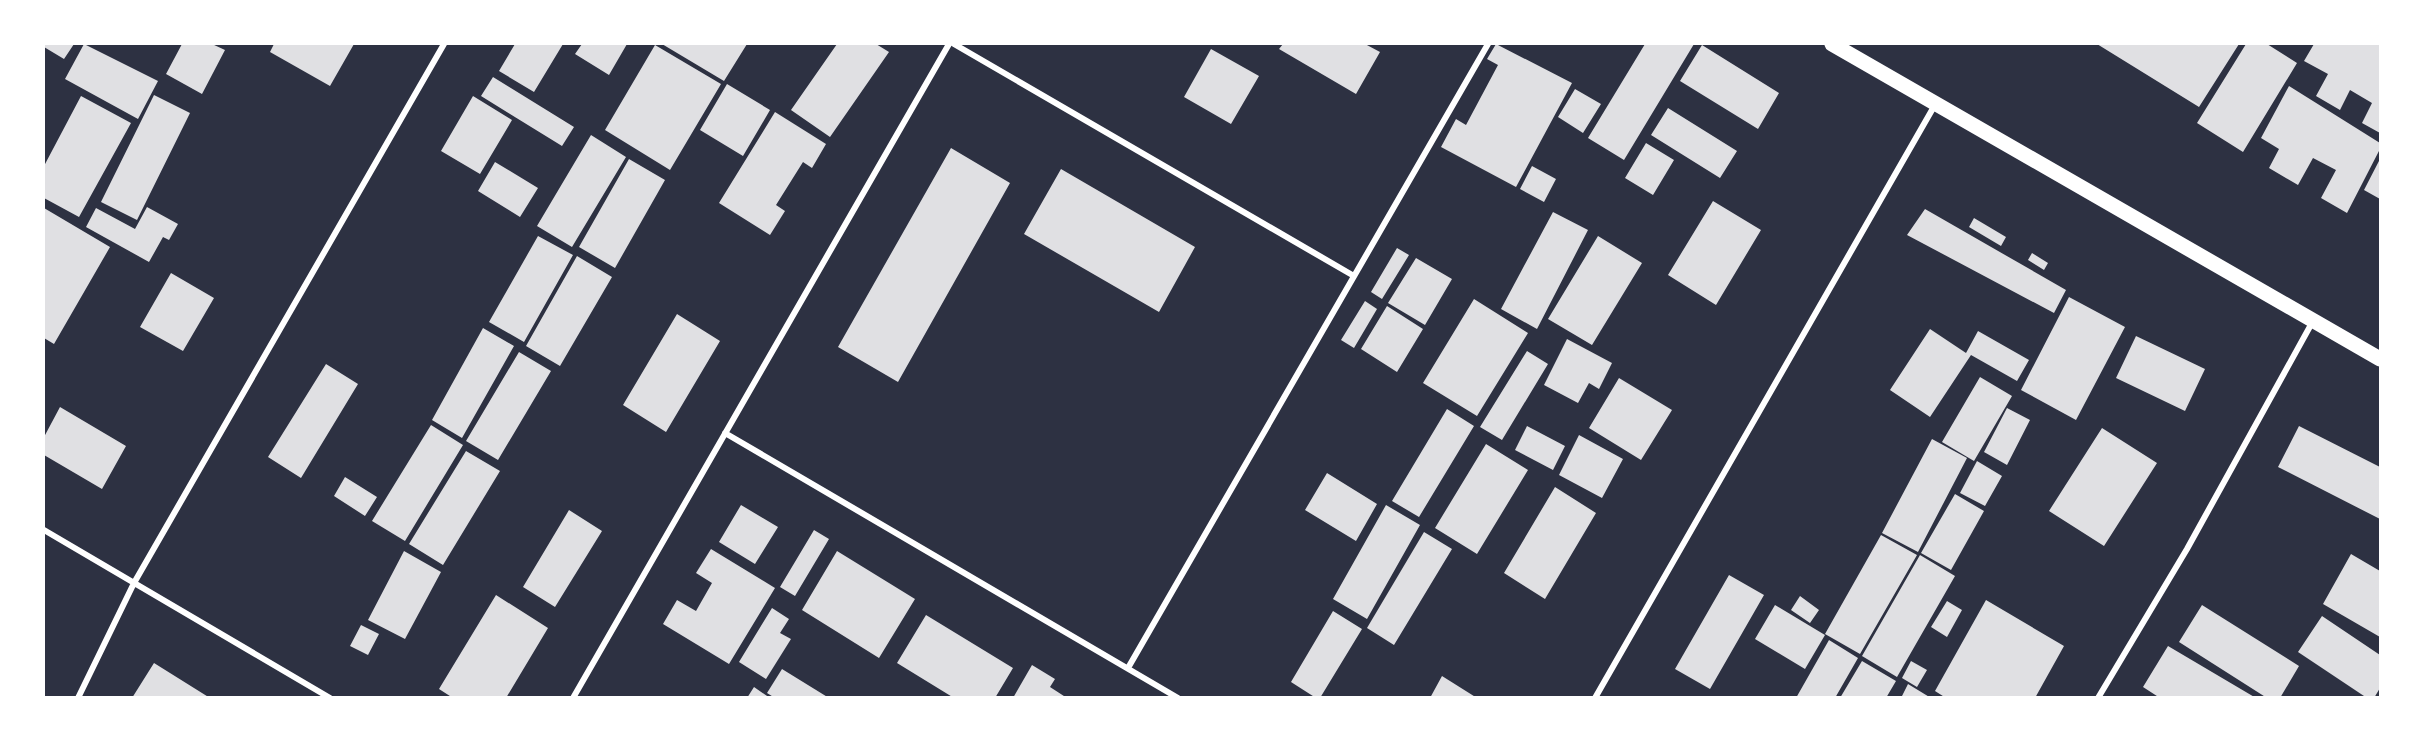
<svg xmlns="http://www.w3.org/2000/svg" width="2424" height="741" font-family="'Sofia Sans Condensed',sans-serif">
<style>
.building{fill:#e0e0e3}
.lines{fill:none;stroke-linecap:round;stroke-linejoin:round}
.minor{stroke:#fff;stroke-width:6}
.primary{stroke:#fff;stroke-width:15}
</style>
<rect width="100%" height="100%" fill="#2d3142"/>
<path class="building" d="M 44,44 L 74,44 L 64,59 L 44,47 Z
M 84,44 L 158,81 L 138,119 L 65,79 Z
M 182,44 L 212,44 L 225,50 L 202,94 L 166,74 Z
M 274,44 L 354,44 L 330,86 L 270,52 Z
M 515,44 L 563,44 L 534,92 L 499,71 Z
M 582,44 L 627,44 L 609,75 L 575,54 Z
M 662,44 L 747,44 L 724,81 Z
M 837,44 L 876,44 L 889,52 L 830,137 L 791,110 Z
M 1283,44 L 1365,44 L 1380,52 L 1356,94 L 1279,49 Z
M 1496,44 L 1572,83 L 1516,187 L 1441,147 L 1456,119 L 1466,125 L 1498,65 L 1487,59 Z
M 1645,44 L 1694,44 L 1624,160 L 1588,138 Z
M 2097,44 L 2239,44 L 2199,107 Z
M 2246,44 L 2267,44 L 2297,63 L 2243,152 L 2197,123 Z
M 2314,44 L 2380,44 L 2380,133 L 2362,123 L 2372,103 L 2350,90 L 2340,110 L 2316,96 L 2328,74 L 2304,61 Z
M 655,45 L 721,84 L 670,170 L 605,130 Z
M 1702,45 L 1779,93 L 1758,129 L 1680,81 Z
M 1211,49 L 1259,76 L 1231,124 L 1184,97 Z
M 493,77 L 574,127 L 562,146 L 481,96 Z
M 727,84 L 770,110 L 743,156 L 700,130 Z
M 2289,86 L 2380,143 L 2380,149 L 2347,213 L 2321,198 L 2336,170 L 2313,158 L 2298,185 L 2269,168 L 2279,149 L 2261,138 Z
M 1575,89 L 1601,104 L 1583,133 L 1558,117 Z
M 154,95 L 190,113 L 137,220 L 101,202 Z
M 81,96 L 131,123 L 79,217 L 44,198 L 44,166 Z
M 473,96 L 512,120 L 480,174 L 441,151 Z
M 1668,108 L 1737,151 L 1720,178 L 1651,135 Z
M 775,112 L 826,144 L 812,168 L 803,162 L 776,205 L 785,211 L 770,235 L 719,203 Z
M 591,135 L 626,157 L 572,247 L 537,226 Z
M 1646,143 L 1674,160 L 1653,195 L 1625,178 Z
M 951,148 L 1010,183 L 898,382 L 838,347 Z
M 629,159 L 665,180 L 615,268 L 579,247 Z
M 2380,159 L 2380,199 L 2364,190 Z
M 495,162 L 538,188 L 520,217 L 478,191 Z
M 1532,166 L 1556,179 L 1544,202 L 1520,189 Z
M 1061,169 L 1195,247 L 1159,312 L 1024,234 Z
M 1713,201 L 1761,230 L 1716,305 L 1668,275 Z
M 147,207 L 178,224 L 169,240 L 163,237 L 149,262 L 86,227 L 96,208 L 135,229 Z
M 44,208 L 110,247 L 54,344 L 44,338 Z
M 1925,209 L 2066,290 L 2054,313 L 1907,235 Z
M 1553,212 L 1588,230 L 1537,329 L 1501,309 Z
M 1974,218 L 2006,237 L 2001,246 L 1969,227 Z
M 538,236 L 573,255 L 524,342 L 489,322 Z
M 1598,236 L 1642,263 L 1592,345 L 1548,319 Z
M 1397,248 L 1409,255 L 1382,299 L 1371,292 Z
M 2032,253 L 2048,263 L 2044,270 L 2028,260 Z
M 577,256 L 612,277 L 560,366 L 526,346 Z
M 1416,258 L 1452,279 L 1425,325 L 1388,303 Z
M 171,273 L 214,298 L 183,351 L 140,327 Z
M 2069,297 L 2125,327 L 2076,420 L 2021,390 Z
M 1474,299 L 1528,333 L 1477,416 L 1423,383 Z
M 1365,301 L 1377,309 L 1354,348 L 1341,340 Z
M 1387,306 L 1423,329 L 1397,372 L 1361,349 Z
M 677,314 L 720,341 L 666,432 L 623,405 Z
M 483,328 L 514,346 L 462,438 L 432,420 Z
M 1930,329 L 1966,353 L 1978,331 L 2029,360 L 2017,381 L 1971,355 L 1930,417 L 1890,390 Z
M 2136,336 L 2205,369 L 2185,411 L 2116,378 Z
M 1567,339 L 1612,363 L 1599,389 L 1589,383 L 1578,403 L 1544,385 Z
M 1527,351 L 1548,364 L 1502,440 L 1480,427 Z
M 519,352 L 551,371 L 498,460 L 466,441 Z
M 326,364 L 358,384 L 301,478 L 268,457 Z
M 1980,377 L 2012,396 L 1974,461 L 1942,442 Z
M 1619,378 L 1672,410 L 1641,460 L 1589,428 Z
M 60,407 L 126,446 L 102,489 L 44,455 L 44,437 Z
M 2007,408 L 2030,420 L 2007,465 L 1984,452 Z
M 1447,409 L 1474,426 L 1419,517 L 1392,501 Z
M 431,425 L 463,445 L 405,541 L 372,521 Z
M 1527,426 L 1565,446 L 1553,470 L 1515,450 Z
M 2299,426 L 2380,467 L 2380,519 L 2278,467 Z
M 2102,428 L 2157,463 L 2104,546 L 2049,511 Z
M 1579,435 L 1623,459 L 1602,498 L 1559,475 Z
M 1932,439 L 1967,458 L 1918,552 L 1882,533 Z
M 1486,444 L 1528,470 L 1477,554 L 1435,528 Z
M 466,451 L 500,471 L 443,565 L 409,544 Z
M 1977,461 L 2002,476 L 1985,506 L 1960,493 Z
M 1327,473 L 1377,504 L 1356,541 L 1305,510 Z
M 345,477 L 377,497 L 365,516 L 334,496 Z
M 1555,487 L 1596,513 L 1545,599 L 1504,573 Z
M 1955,494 L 1984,511 L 1951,570 L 1921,553 Z
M 741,505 L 778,527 L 755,564 L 719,542 Z
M 1386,505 L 1420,525 L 1367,619 L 1333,599 Z
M 569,510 L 602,531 L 555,607 L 523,587 Z
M 814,530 L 829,539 L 795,596 L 780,587 Z
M 1424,532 L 1452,549 L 1394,645 L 1367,628 Z
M 1881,535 L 1917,555 L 1860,654 L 1825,634 Z
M 711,549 L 775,588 L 729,664 L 663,624 L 677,600 L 696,611 L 712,583 L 696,573 Z
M 404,551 L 441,572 L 405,639 L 368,620 Z
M 837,551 L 915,599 L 879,658 L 802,610 Z
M 2351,554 L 2380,571 L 2380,637 L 2323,604 Z
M 1920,555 L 1955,576 L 1897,677 L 1862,656 Z
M 1729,575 L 1764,595 L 1710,689 L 1675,669 Z
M 496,595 L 548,628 L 506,698 L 453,698 L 439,689 Z
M 1800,596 L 1819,610 L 1810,623 L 1791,610 Z
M 1986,600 L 2064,646 L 2035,698 L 1946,698 L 1935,691 Z
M 1947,601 L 1962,610 L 1947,637 L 1931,627 Z
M 1775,605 L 1825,635 L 1805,669 L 1755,639 Z
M 2202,605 L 2299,666 L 2280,698 L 2267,698 L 2179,642 Z
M 772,608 L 789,619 L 780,633 L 791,639 L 766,679 L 739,662 Z
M 1333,611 L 1362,629 L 1320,698 L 1316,698 L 1291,682 Z
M 926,615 L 1013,668 L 995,698 L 954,698 L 897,663 Z
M 2322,616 L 2380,655 L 2380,688 L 2374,698 L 2367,698 L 2298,652 Z
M 361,625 L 379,634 L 368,655 L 350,646 Z
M 1829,640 L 1858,658 L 1835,698 L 1796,698 Z
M 2168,646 L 2256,698 L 2160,698 L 2143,687 Z
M 1862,661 L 1896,681 L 1886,698 L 1840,698 Z
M 1911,661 L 1927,670 L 1917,687 L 1902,678 Z
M 154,663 L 210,698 L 132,698 Z
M 1032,665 L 1055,679 L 1050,687 L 1067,698 L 1013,698 Z
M 782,669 L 829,698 L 775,698 L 767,693 Z
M 1442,676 L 1477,698 L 1430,698 Z
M 1908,684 L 1931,698 L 1901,698 Z
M 754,687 L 770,698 L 747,698 Z"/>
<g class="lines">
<path class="minor" d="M 954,44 L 1354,276
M 725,433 L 1178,698
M 44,530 L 330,698
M 1128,668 L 1488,44
M 78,698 L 134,583 L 444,44
M 573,698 L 949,44
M 1595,698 L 1936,103
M 2098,698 L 2187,549 L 2313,321"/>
<path class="primary" d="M 1832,44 L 2380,359"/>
</g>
<rect width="2424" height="741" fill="none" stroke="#ffffff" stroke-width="90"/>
</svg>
